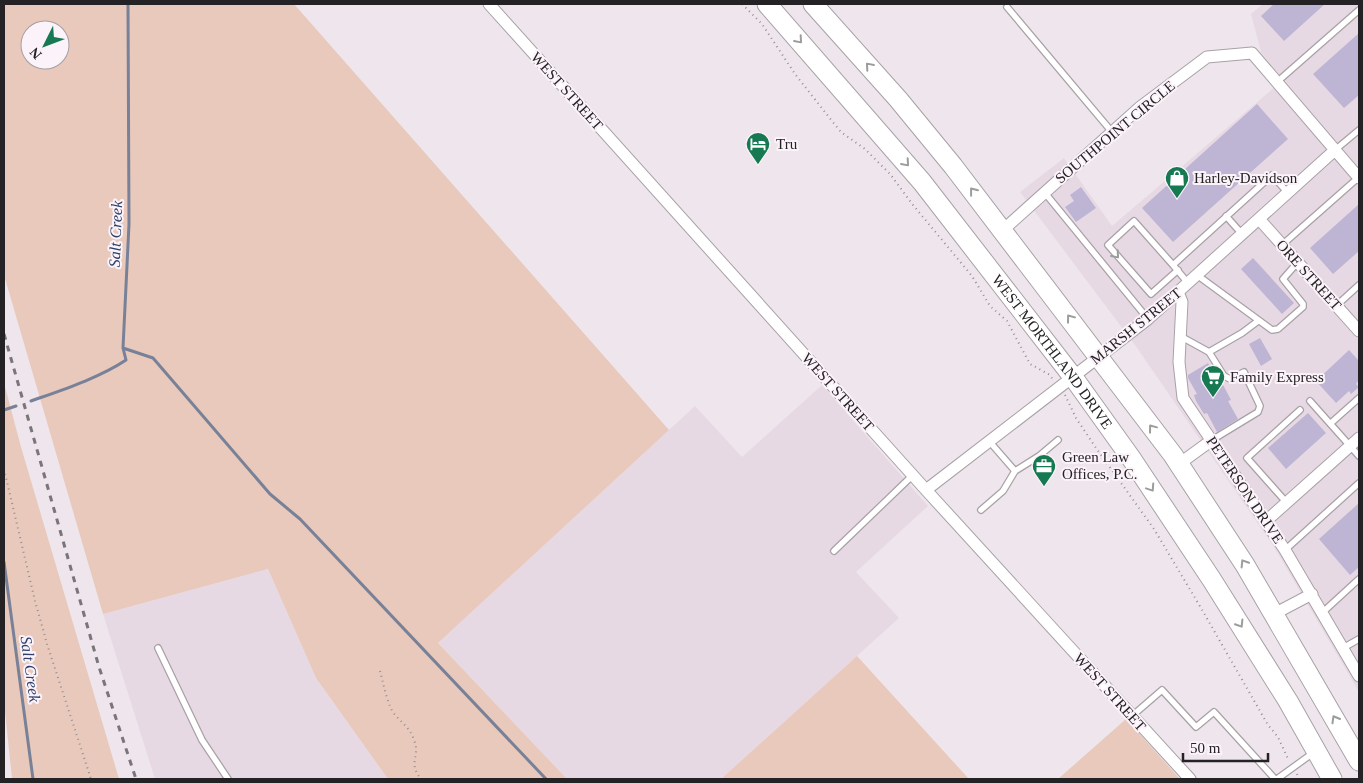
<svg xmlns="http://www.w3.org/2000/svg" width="1363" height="783" font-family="Georgia,serif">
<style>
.built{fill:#e7d9e4}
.green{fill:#e8c9bc;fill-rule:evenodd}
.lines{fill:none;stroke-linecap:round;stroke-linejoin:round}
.stream{stroke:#788197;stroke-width:3}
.building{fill:#beb4d3}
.service-casing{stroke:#a8a1a6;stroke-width:8}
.minor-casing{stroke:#a8a1a6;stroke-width:13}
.trunk-casing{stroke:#a8a1a6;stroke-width:21}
.path{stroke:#938e92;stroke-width:2;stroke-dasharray:1 4;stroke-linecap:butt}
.service{stroke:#fff;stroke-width:5.5}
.minor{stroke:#fff;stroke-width:11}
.trunk{stroke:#fff;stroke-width:19}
.rail{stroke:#7a7579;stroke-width:3;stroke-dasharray:6 6;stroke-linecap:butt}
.oneway{stroke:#9c9c9c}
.labels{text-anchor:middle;stroke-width:4;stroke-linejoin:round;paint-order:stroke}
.street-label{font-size:15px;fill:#242224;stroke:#fbf3f9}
.poi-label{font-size:15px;fill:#242224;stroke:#fbf3f9;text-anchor:start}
.water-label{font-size:16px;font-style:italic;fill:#2d4069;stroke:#fbf3f9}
</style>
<rect width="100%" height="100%" fill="#eee6ec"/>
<path class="built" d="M 1263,4 L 1359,4 L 1359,692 L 1274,547 L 1135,345 L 1020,192 L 1064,158 L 1112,226 L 1283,80 L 1261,52 L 1251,14 Z
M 822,385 L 928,506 L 856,572 L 899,618 L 721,779 L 567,779 L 438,643 L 695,406 L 742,457 Z
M 268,569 L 316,678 L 388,779 L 155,779 L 103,614 Z"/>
<path class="green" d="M 4,4 L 294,4 L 669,430 L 438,643 L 567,779 L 388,779 L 316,678 L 268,569 L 103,614 L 4,275 ZM 30,30 L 60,30 L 60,60 L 30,60 Z
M 4,383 L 21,447 L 119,779 L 12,779 L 4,702 Z
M 857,656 L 969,779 L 721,779 Z
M 1126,719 L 1180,779 L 1058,779 Z"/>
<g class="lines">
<path class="stream" d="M 123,348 L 153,358 L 270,494 L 300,519 L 546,779
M 31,401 C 62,390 99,378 126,360 L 123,348 L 129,224 L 128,4
M 4,410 L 16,406
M 4,562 L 33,779"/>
</g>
<path class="building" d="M 1274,4 L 1325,4 L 1284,41 L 1261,16 Z
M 1359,33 L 1359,95 L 1344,108 L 1313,74 Z
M 1257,104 L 1288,139 L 1173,242 L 1142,208 Z
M 1081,187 L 1096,208 L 1076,222 L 1065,207 L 1074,201 L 1070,195 Z
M 1359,204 L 1359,251 L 1333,274 L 1310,248 Z
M 1253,258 L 1294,303 L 1282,314 L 1241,269 Z
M 1260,338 L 1272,359 L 1261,366 L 1249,344 Z
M 1349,350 L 1359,361 L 1359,380 L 1356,384 L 1359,387 L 1351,394 L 1349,391 L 1336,403 L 1316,381 Z
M 1208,363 L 1218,382 L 1221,381 L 1231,400 L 1228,401 L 1238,419 L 1217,432 L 1207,413 L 1204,414 L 1196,401 L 1194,395 L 1197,394 L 1188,378 L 1188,375 Z
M 1308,413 L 1326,433 L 1286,469 L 1268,448 Z
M 1359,503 L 1359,567 L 1350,575 L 1319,539 Z"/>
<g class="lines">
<g class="service-casing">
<path id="service" d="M 1007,7 L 1112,132
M 1277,82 L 1359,10
M 1335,150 L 1359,130
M 1045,193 L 1148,319
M 1226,216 L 1242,234
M 1282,245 L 1359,177
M 1173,265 L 1134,221 L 1108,245 L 1151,294 L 1178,270
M 1197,275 L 1272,330 L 1278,329 L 1303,307 L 1303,304 L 1283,279 L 1298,262
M 1188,283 L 1173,265 L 1272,175 L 1288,193
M 1336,306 L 1359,285
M 1180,336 L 1209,352
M 1310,401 L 1359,456
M 1331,423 L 1359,398
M 1212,440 L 1258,412 L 1260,406 L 1244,372 L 1230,379 L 1224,376 L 1209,352 L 1242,333 L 1258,321
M 1015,471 L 1039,456 L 1058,440
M 1287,503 L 1247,458 L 1300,410
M 981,510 L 1003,491 L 1015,471 L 989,441
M 1285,550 L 1359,483
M 834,551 L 913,475
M 1323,612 L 1359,579
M 158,648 L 202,740 L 228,779
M 1343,648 L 1359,639
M 1132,716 L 1162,690 L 1196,727 L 1214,712 L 1275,779
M 1277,779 L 1313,753"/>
</g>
<g class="minor-casing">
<path id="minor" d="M 489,4 L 926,490 L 1190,779
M 1259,219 L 1359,331
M 1003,230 L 1139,108 L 1207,57 L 1252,53 L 1359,178
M 1178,292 L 1182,302 L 1179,362 L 1183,398 L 1285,550 L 1359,676
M 1179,464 L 1212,440
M 926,490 L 1148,319 L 1335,150
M 1266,521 L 1359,438
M 1274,614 L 1312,594"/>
</g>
<g class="trunk-casing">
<g id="trunk">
<path id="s1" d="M 767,4 L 922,182 L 1073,377 L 1131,458 L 1212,580 L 1288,701 L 1332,779"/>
<path d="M 813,4 L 898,99 L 953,166 L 1173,455 L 1245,565 L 1359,761"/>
</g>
</g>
<path class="path" d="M 742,4 L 762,24 L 795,74 L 832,121 L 841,132 L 865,149 L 890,174 L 913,205 L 972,276 L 990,306 L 1007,321 L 1030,364 L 1050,375 L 1053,380
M 1065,395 L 1076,418 L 1096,448 L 1154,529 L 1201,608 L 1268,725 L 1278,737 L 1288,759
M 4,469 L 35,601 L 47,644 L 91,779
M 380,671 C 383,682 387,703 393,712 C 400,722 410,727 414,740 C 421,757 407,761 421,779
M 1297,774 L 1299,779"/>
<use href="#service" class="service"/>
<use href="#minor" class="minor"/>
<use href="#trunk" class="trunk"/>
<path class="rail" d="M 4,334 L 99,667 L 136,779"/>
</g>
<defs><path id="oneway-chevron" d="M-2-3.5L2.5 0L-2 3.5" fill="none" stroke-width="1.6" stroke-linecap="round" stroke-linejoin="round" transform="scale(1.25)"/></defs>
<g class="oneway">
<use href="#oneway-chevron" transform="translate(799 40) rotate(49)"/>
<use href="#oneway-chevron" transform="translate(869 66) rotate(-131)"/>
<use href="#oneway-chevron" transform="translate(906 163) rotate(49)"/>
<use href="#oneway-chevron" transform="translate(973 191) rotate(-128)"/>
<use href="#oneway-chevron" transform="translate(1116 255) rotate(49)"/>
<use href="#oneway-chevron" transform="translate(1070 318) rotate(-127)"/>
<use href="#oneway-chevron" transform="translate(1152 428) rotate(-127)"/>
<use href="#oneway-chevron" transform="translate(1151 488) rotate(56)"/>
<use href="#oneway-chevron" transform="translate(1244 563) rotate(-122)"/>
<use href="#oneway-chevron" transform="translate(1240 624) rotate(58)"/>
<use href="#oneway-chevron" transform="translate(1335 719) rotate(-120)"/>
</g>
<defs>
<g id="hotel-pin" transform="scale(1.25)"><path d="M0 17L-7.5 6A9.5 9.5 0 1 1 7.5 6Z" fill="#167951" stroke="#fbf3f9"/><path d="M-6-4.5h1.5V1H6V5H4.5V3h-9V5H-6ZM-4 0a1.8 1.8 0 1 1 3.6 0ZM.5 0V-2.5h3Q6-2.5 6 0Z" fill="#fff"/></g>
<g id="shop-pin" transform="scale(1.25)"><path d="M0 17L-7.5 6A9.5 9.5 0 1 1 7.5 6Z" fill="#167951" stroke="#fbf3f9"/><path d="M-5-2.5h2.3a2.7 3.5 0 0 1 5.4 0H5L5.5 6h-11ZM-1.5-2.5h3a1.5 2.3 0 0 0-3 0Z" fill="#fff"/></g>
<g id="supermarket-pin" transform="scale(1.25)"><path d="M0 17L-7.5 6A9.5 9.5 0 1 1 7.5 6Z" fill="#167951" stroke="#fbf3f9"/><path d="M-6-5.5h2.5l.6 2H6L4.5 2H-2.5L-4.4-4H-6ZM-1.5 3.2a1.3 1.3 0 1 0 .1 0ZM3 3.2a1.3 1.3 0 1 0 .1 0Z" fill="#fff"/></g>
<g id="office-pin" transform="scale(1.25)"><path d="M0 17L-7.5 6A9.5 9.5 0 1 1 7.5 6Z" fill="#167951" stroke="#fbf3f9"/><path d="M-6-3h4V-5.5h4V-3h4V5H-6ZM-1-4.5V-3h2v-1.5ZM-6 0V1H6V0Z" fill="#fff"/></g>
</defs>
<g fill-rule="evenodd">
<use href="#hotel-pin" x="758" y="144"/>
<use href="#shop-pin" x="1177" y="178"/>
<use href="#supermarket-pin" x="1213" y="377"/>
<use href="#office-pin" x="1044" y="466"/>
</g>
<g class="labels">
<g class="street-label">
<text transform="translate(567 91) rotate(48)" y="5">WEST STREET</text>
<text transform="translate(1115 132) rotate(-40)" y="5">SOUTHPOINT CIRCLE</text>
<text transform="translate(1309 275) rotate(48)" y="5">ORE STREET</text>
<text transform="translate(1136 326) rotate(-39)" y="5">MARSH STREET</text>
<text dy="5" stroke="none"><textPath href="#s1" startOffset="450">WEST MORTHLAND DRIVE</textPath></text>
<text transform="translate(838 392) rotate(48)" y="5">WEST STREET</text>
<text transform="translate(1245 490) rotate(56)" y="5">PETERSON DRIVE</text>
<text transform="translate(1110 692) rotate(48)" y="5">WEST STREET</text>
</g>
<g class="poi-label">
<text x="776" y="149">Tru</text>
<text x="1194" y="183">Harley-Davidson</text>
<text x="1230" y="382">Family Express</text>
<text x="1062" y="462">Green Law<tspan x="1062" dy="17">Offices, P.C.</tspan></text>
</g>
<g class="water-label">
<text transform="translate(115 234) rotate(-88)" y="6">Salt Creek</text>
<text transform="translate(31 669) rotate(82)" y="6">Salt Creek</text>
</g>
</g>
<rect width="1363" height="783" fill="none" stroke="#242224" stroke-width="10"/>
<g transform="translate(45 45) rotate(228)"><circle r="24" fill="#fbf3f9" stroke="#a59fa4"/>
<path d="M0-4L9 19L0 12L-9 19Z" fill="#167951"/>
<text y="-8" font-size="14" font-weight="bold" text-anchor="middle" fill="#242224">N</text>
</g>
<path d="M1183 753v8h85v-8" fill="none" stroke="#242224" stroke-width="2.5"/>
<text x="1190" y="753" font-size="15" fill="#242224" stroke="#fbf3f9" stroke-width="4" paint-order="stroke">50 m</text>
</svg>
